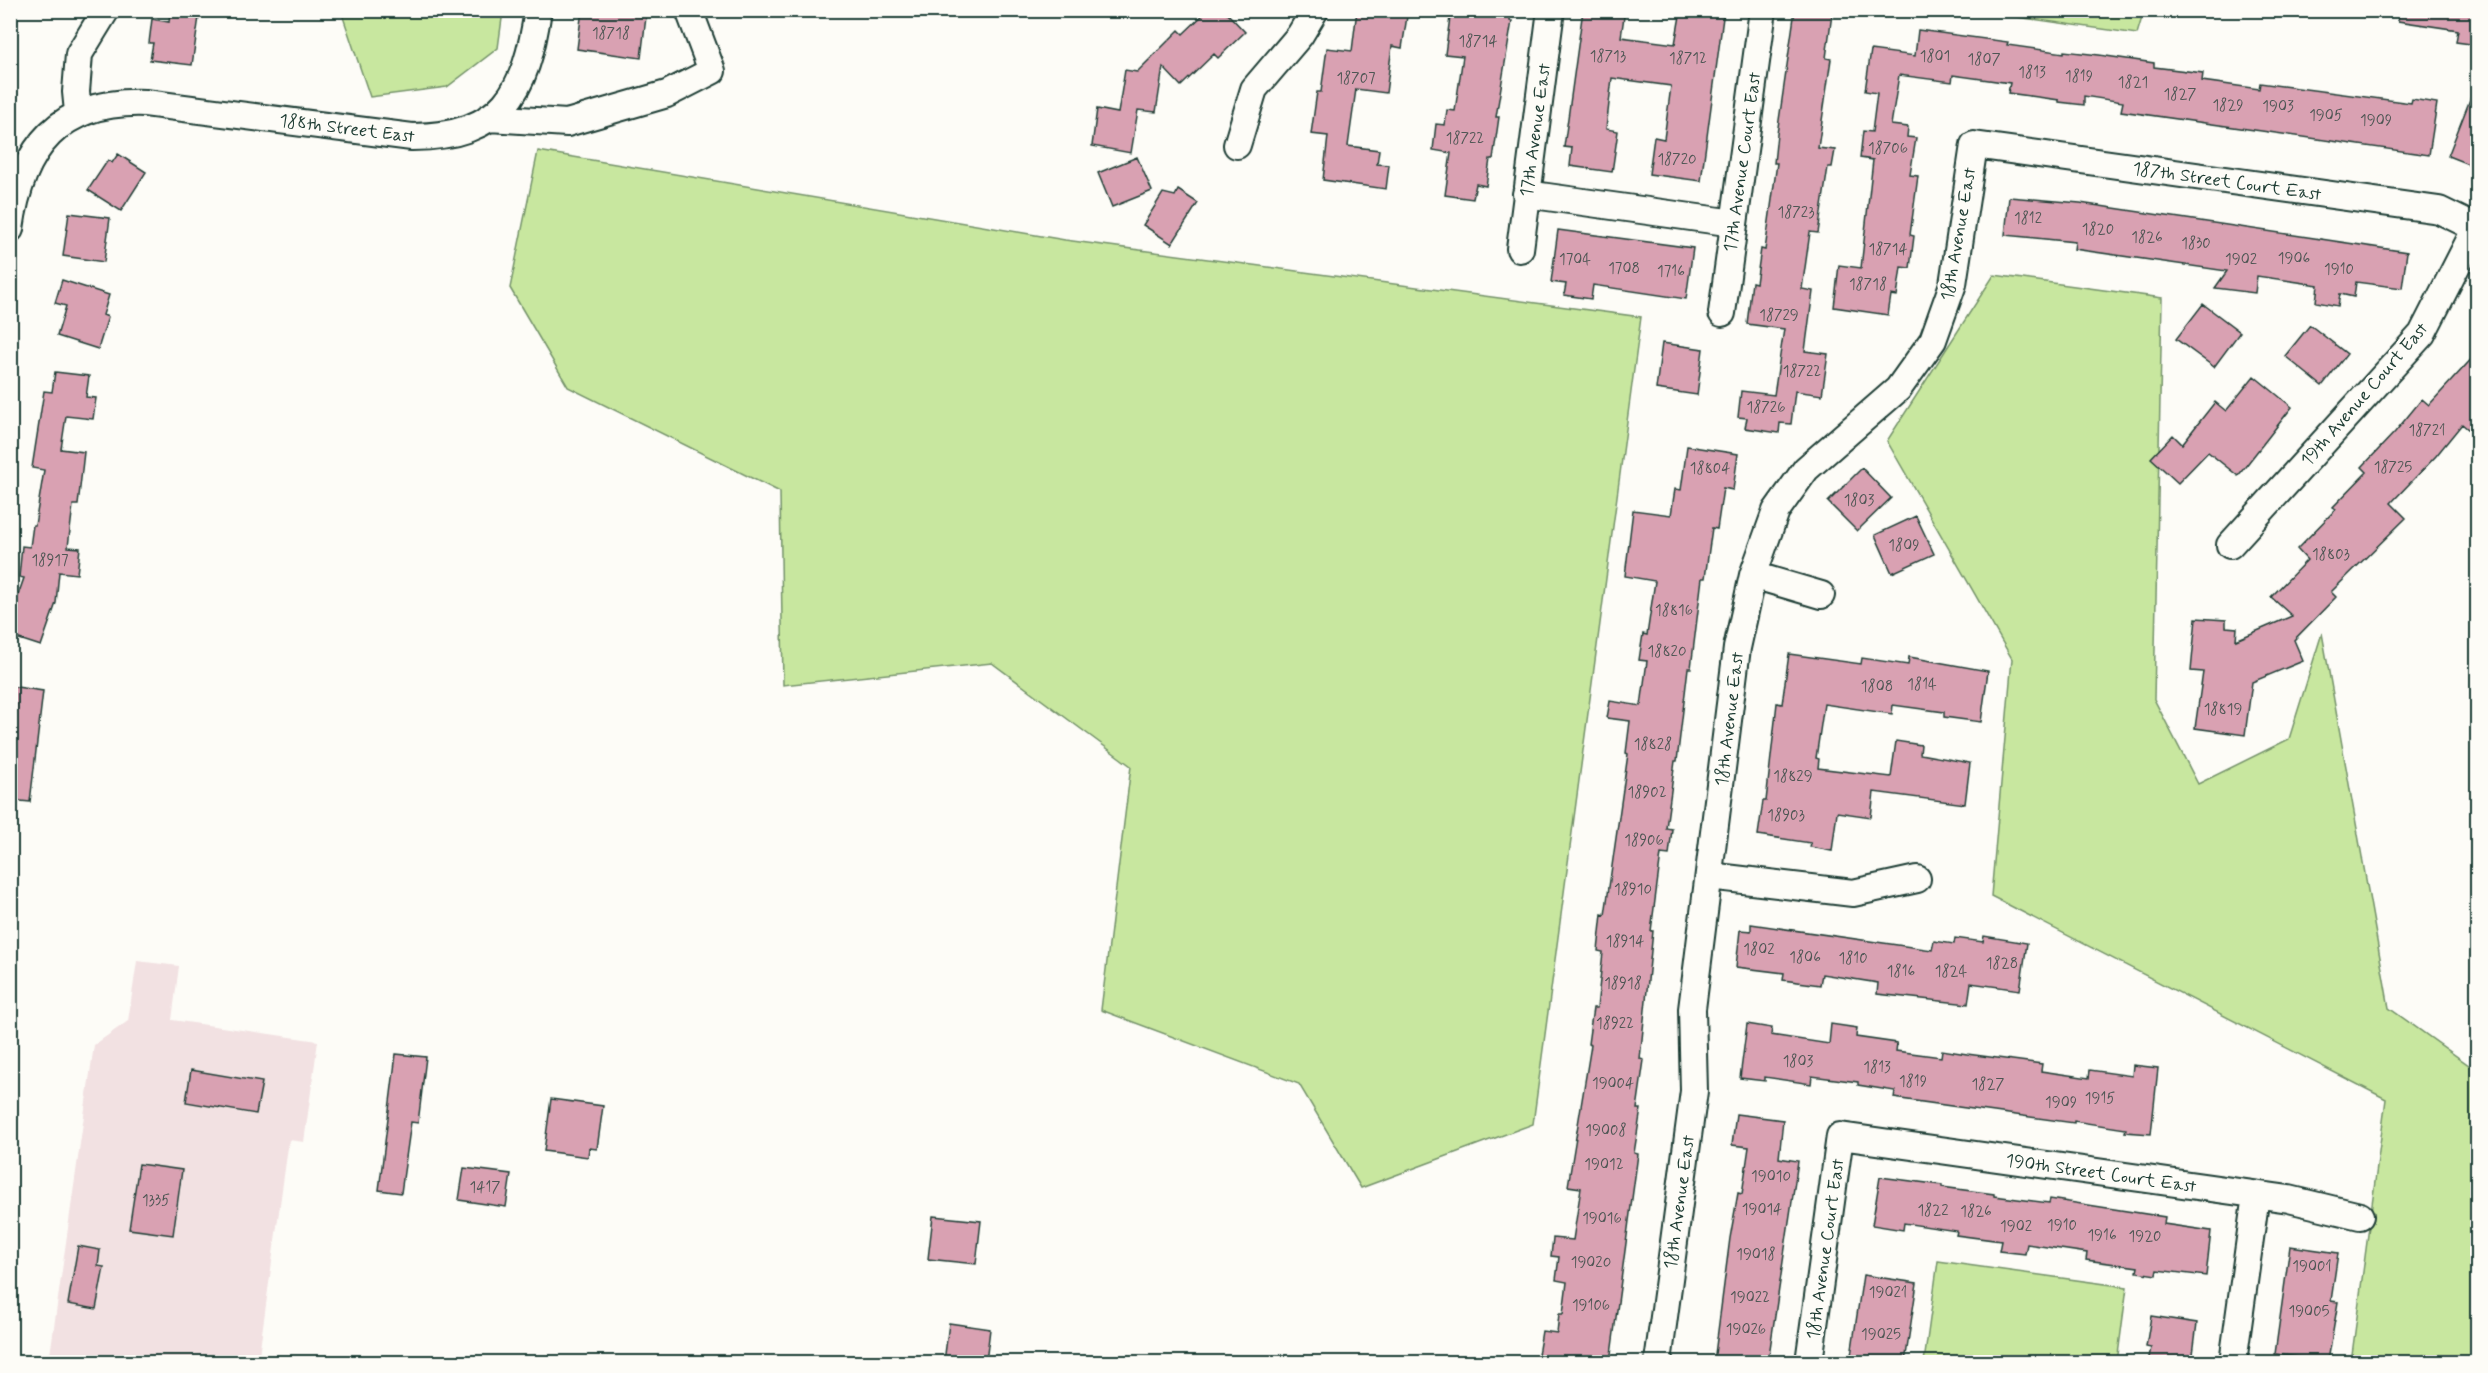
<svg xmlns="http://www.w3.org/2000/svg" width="2488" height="1373" font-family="Mynerve,sans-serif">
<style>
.built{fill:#f2e1e2}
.green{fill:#c8e79f;stroke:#74926a;stroke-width:1.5}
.building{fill:#d9a1b2;stroke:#1f3d34;stroke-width:1.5}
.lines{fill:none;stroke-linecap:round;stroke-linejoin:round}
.minor-casing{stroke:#1f3d34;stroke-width:30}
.minor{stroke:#fdfcf7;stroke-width:26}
.labels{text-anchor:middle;stroke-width:6;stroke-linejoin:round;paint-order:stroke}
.number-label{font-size:15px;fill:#4e5654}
.street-label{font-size:18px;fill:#1f3d34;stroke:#fdfcf7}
</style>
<rect width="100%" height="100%" fill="#fdfcf7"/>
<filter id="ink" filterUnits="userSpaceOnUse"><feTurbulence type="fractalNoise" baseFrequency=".0167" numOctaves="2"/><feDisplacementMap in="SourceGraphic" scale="12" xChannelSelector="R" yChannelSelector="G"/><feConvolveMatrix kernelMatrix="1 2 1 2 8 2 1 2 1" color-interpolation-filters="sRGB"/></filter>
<g filter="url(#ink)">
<path class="built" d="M 137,961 L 179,966 L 172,1020 L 318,1041 L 304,1142 L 289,1140 L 258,1362 L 49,1362 L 94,1045 L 128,1021 Z"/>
<path class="green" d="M 341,11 L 341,10 L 503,11 L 498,48 L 447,87 L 370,97 Z
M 1975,11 L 2144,10 L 2144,11 L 2137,34 Z
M 538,151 L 1065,240 L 1641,317 L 1533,1124 L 1361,1188 L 1299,1084 L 1101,1010 L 1131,766 L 992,663 L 783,685 L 780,492 L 568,387 L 510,288 Z
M 1994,275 L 2162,298 L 2154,699 L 2198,784 L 2289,739 L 2322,633 L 2389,1008 L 2477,1071 L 2477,1362 L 2351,1362 L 2386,1099 L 1991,896 L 2012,659 L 1887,441 Z
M 1938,1261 L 2127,1287 L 2117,1362 L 1924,1362 Z"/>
<path class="building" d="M 170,10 L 200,10 L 192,65 L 150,60 L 153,43 L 149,43 L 152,19 L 169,22 Z
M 582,10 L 601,10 L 646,17 L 641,58 L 577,49 Z
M 1208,10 L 1224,10 L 1245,32 L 1218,58 L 1214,54 L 1181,86 L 1163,67 L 1156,112 L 1138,110 L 1131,153 L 1092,146 L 1097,109 L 1118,113 L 1125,70 L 1137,72 L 1179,30 L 1183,34 Z
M 1357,10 L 1408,10 L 1402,48 L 1392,46 L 1386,93 L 1356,89 L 1348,146 L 1379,150 L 1377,164 L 1389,165 L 1386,189 L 1323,180 L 1328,136 L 1311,134 L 1317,92 L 1321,92 L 1327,48 L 1352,51 Z
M 1451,10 L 1511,10 L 1510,21 L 1512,21 L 1496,117 L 1499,117 L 1493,159 L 1490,159 L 1486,186 L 1476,184 L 1473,199 L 1445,195 L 1451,153 L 1433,150 L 1436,124 L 1445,125 L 1447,110 L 1455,111 L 1463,56 L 1445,54 Z
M 1583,10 L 1625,10 L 1621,37 L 1675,44 L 1681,10 L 1724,10 L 1701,181 L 1649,174 L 1654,137 L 1664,139 L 1671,86 L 1612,78 L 1606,129 L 1618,131 L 1612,172 L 1570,166 L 1572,148 L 1564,147 Z
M 1795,10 L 1832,14 L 1826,58 L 1831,59 L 1818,148 L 1835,150 L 1832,167 L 1828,167 L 1818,233 L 1810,232 L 1802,289 L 1813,291 L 1805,351 L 1828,354 L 1822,395 L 1795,391 L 1791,424 L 1780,423 L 1779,433 L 1745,428 L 1747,418 L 1738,417 L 1741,391 L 1774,395 L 1784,329 L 1747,324 L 1752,282 L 1756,283 L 1761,249 L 1765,250 L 1777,163 L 1774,163 L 1777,134 Z
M 2399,10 L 2478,10 L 2478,45 L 2456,42 L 2458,30 L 2398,21 Z
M 1918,30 L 2008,42 L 2007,45 L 2064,53 L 2064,51 L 2099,55 L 2154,63 L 2154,67 L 2203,73 L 2202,81 L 2259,89 L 2260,83 L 2411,103 L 2412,99 L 2437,103 L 2429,155 L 2121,111 L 2123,102 L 2084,96 L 2084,105 L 2059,102 L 2059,100 L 2008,93 L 2010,83 L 1953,75 L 1952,82 L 1899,75 L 1891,125 L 1908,127 L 1907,137 L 1916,138 L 1910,175 L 1918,176 L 1910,235 L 1914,236 L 1910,268 L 1901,267 L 1897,296 L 1891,295 L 1888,315 L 1834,307 L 1839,265 L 1861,268 L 1873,160 L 1860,158 L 1863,131 L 1872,132 L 1877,93 L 1865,91 L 1871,50 L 1915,56 Z
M 2476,84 L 2478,85 L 2478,168 L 2448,156 Z
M 118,154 L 146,172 L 121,211 L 88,190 L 108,160 L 112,163 Z
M 1137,157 L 1152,191 L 1112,207 L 1098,173 Z
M 1178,190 L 1198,203 L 1172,244 L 1143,225 L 1163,193 L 1175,196 Z
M 2009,197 L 2080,203 L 2407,252 L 2402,288 L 2356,282 L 2354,297 L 2340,294 L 2338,306 L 2316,302 L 2318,285 L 2257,276 L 2255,293 L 2215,288 L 2227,271 L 2074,249 L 2075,242 L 2005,235 Z
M 69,213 L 110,218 L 104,262 L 63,256 Z
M 1558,230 L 1693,248 L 1686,299 L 1593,285 L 1591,299 L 1564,295 L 1566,284 L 1551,282 Z
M 62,280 L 109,295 L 103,315 L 108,317 L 98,349 L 57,336 L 66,306 L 55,303 Z
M 2203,304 L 2240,332 L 2214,367 L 2176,339 Z
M 2310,325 L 2347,354 L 2322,386 L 2285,356 Z
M 1662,343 L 1703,349 L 1697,395 L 1656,389 Z
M 2478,352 L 2478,420 L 2469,430 L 2462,424 L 2436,456 L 2391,503 L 2406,518 L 2331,592 L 2336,597 L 2294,640 L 2303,661 L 2252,682 L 2245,735 L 2195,728 L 2203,672 L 2191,671 L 2196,618 L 2226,620 L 2226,627 L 2237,628 L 2236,640 L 2292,616 L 2271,597 L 2307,560 L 2297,549 L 2336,509 L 2333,507 L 2367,472 L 2362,467 L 2395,432 L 2422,399 L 2429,405 Z
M 55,372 L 89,376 L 86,397 L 96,398 L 93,419 L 66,416 L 61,449 L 84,452 L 78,505 L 73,505 L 68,547 L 80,548 L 77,574 L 59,572 L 56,603 L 41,646 L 10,636 L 10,618 L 24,578 L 19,577 L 22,546 L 30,547 L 33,525 L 35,525 L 44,470 L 32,468 L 44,391 L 52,392 Z
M 2254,376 L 2292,407 L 2238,476 L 2208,452 L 2178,483 L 2151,458 L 2173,435 L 2182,444 L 2215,402 L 2226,411 Z
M 1687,446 L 1738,454 L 1733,490 L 1723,488 L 1717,529 L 1712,528 L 1705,578 L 1702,578 L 1691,668 L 1688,668 L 1677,761 L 1675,761 L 1666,828 L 1672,829 L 1669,855 L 1661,854 L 1651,931 L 1653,931 L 1640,1059 L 1644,1060 L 1637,1109 L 1641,1109 L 1634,1153 L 1638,1154 L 1610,1362 L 1548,1362 L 1549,1357 L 1538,1355 L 1542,1331 L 1557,1333 L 1559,1314 L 1563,1314 L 1567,1282 L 1556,1280 L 1559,1257 L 1551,1256 L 1553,1238 L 1573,1240 L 1581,1188 L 1568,1186 L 1591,1045 L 1588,1044 L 1593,1008 L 1597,1008 L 1603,952 L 1598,951 L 1602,914 L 1605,915 L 1628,754 L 1626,753 L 1630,721 L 1607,718 L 1610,701 L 1641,706 L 1647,661 L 1639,660 L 1643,634 L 1647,635 L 1655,581 L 1625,576 L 1633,510 L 1671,515 L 1675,489 L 1681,490 Z
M 1862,468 L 1891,498 L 1857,531 L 1828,502 Z
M 1916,516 L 1934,554 L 1892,573 L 1875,535 Z
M 1789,654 L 1861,664 L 1862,658 L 1908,665 L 1909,657 L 1988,671 L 1981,722 L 1944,717 L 1944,712 L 1893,705 L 1892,714 L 1824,704 L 1816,758 L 1819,759 L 1818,768 L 1891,777 L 1896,741 L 1921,745 L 1920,754 L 1970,763 L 1965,804 L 1874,792 L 1871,817 L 1837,812 L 1832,851 L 1810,847 L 1811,843 L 1758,835 L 1763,801 L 1766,801 L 1777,703 L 1782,704 Z
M 10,686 L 43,691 L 30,802 L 10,800 Z
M 1751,924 L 1932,950 L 1934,941 L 1954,944 L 1955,938 L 1983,942 L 1984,936 L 2027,943 L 2020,990 L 1971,983 L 1968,1004 L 1877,994 L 1878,983 L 1822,974 L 1820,985 L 1783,980 L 1784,973 L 1736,967 L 1740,930 L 1751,931 Z
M 1747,1024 L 1772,1028 L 1771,1035 L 1829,1044 L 1831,1024 L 1857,1028 L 1856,1037 L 1897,1043 L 1896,1051 L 1941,1057 L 1942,1050 L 1967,1054 L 2042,1064 L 2041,1071 L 2089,1078 L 2090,1070 L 2132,1076 L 2133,1065 L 2158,1068 L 2151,1134 L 2125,1132 L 2126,1129 L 2074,1121 L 2074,1123 L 1894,1098 L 1895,1091 L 1858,1085 L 1858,1082 L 1812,1076 L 1811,1084 L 1765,1077 L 1765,1081 L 1740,1078 Z
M 396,1054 L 426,1057 L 418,1123 L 411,1122 L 401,1193 L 379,1190 Z
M 191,1070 L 262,1082 L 256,1114 L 186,1102 Z
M 551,1099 L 603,1106 L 597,1149 L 589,1148 L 588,1157 L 544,1151 Z
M 1736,1114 L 1783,1120 L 1779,1158 L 1798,1161 L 1768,1362 L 1714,1362 L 1730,1238 L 1738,1193 L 1742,1194 L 1749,1147 L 1732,1145 Z
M 139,1164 L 182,1170 L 173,1235 L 129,1229 Z
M 464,1168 L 511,1174 L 506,1207 L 459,1200 Z
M 1880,1177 L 1942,1185 L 1942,1187 L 1994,1194 L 1994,1196 L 2049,1203 L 2050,1199 L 2165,1217 L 2164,1224 L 2211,1231 L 2206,1276 L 2157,1270 L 2156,1275 L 2137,1272 L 2138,1267 L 2086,1260 L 2087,1253 L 2027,1244 L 2025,1254 L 1999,1251 L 2001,1241 L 1956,1235 L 1957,1231 L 1904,1223 L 1903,1230 L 1872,1225 Z
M 933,1216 L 981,1221 L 976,1264 L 928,1259 Z
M 78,1246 L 100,1250 L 98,1266 L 104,1267 L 96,1309 L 68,1304 Z
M 2290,1246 L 2338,1253 L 2331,1301 L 2338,1302 L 2328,1361 L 2275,1354 Z
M 1863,1275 L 1917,1283 L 1905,1362 L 1850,1362 Z
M 2151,1316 L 2197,1323 L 2192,1362 L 2148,1362 L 2151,1348 L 2146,1347 Z
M 949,1323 L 990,1329 L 986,1362 L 944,1362 Z"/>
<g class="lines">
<g class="minor-casing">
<path id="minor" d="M 78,112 L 76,92 L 79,54 L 106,10
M 488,118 L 567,123 L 667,94 L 712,71 L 689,10
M 1237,145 L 1254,89 L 1300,35 L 1315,10
M 1526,194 L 1734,223
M 10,229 C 21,147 60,100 145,103 L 412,137 C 503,136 526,93 538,10
M 1520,249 L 1551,10
M 1722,313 L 1763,10
M 2230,545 L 2422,334 L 2476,228
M 1753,575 L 1821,595
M 1709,876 L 1853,893 L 1917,879
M 1658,1362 L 1694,1091 L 1692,1009 L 1737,648 L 1753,575 L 1776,511 L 1806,469 L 1898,389 L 1933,340 L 1953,284 L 1974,145 L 2439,210 L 2478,229
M 1809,1362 L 1840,1136 L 2289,1199 L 2360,1216
M 2233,1362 L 2256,1195"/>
</g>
<use href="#minor" class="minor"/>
</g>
</g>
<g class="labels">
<g class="number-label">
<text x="611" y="38">18718</text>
<text x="1478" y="46">18714</text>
<text x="1608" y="61">18713</text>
<text x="1935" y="61">1801</text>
<text x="1688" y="63">18712</text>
<text x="1984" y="64">1807</text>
<text x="2032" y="77">1813</text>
<text x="2079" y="81">1819</text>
<text x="1356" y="83">18707</text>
<text x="2133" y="87">1821</text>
<text x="2180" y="99">1827</text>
<text x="2228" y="110">1829</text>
<text x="2278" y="111">1903</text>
<text x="2326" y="120">1905</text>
<text x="2376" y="125">1909</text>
<text x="1465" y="143">18722</text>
<text x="1888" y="153">18706</text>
<text x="1677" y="164">18720</text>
<text x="1796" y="217">18723</text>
<text x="2028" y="223">1812</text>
<text x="2098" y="234">1820</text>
<text x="2147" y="242">1826</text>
<text x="2196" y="248">1830</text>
<text x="1888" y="254">18714</text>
<text x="2294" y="263">1906</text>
<text x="1575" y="264">1704</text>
<text x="2241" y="264">1902</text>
<text x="1624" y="273">1708</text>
<text x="2339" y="274">1910</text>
<text x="1671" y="276">1716</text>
<text x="1868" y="289">18718</text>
<text x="1779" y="320">18729</text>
<text x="1802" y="376">18722</text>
<text x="1766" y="412">18726</text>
<text x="2427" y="435">18721</text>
<text x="2393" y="472">18725</text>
<text x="1710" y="473">18804</text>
<text x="1859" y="505">1803</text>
<text x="1904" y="550">1809</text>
<text x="2331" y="559">18803</text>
<text x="50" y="565">18917</text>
<text x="1674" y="615">18816</text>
<text x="1667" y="656">18820</text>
<text x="1922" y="689">1814</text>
<text x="1877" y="691">1808</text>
<text x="2223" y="714">18819</text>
<text x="1653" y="749">18828</text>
<text x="1793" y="781">18829</text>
<text x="1647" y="797">18902</text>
<text x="1786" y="820">18903</text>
<text x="1644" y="845">18906</text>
<text x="1633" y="894">18910</text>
<text x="1625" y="946">18914</text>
<text x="1759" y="954">1802</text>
<text x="1805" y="962">1806</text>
<text x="1853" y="963">1810</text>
<text x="2002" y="968">1828</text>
<text x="1901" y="976">1816</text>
<text x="1951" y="976">1824</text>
<text x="1623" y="988">18918</text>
<text x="1615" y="1028">18922</text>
<text x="1798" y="1066">1803</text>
<text x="1877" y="1072">1813</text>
<text x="1913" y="1086">1819</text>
<text x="1613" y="1088">19004</text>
<text x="1988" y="1089">1827</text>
<text x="2100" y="1103">1915</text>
<text x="2061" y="1107">1909</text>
<text x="1606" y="1135">19008</text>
<text x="1604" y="1169">19012</text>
<text x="1771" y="1181">19010</text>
<text x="485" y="1192">1417</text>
<text x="156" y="1205">1335</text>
<text x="1762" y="1214">19014</text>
<text x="1933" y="1215">1822</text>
<text x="1976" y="1216">1826</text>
<text x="1602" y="1223">19016</text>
<text x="2062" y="1230">1910</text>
<text x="2016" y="1231">1902</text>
<text x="2102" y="1240">1916</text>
<text x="2145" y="1241">1920</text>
<text x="1756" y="1259">19018</text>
<text x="1591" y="1267">19020</text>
<text x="2312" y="1271">19001</text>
<text x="1888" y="1297">19021</text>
<text x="1750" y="1302">19022</text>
<text x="1591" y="1310">19106</text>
<text x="2309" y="1316">19005</text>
<text x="1746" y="1334">19026</text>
<text x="1881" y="1339">19025</text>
</g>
<g class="street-label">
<text transform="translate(347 128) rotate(7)" y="6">188th Street East</text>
<text transform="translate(1535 130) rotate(-82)" y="6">17th Avenue East</text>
<text transform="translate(1742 162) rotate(-82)" y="6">17th Avenue Court East</text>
<text transform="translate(2227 181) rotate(8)" y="6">187th Street Court East</text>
<text transform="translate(1958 234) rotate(-80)" y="6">18th Avenue East</text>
<text transform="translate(2364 394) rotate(-49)" y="6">19th Avenue Court East</text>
<text transform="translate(1729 719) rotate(-83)" y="6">18th Avenue East</text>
<text transform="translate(2101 1173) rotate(8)" y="6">190th Street Court East</text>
<text transform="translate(1679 1202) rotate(-82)" y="6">18th Avenue East</text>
<text transform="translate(1825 1249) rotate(-82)" y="6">18th Avenue Court East</text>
</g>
</g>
<rect width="2488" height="1373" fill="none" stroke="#fdfcf7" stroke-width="36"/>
<rect x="18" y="18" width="2452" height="1337" fill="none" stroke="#1f3d34" stroke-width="2" filter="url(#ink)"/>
</svg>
